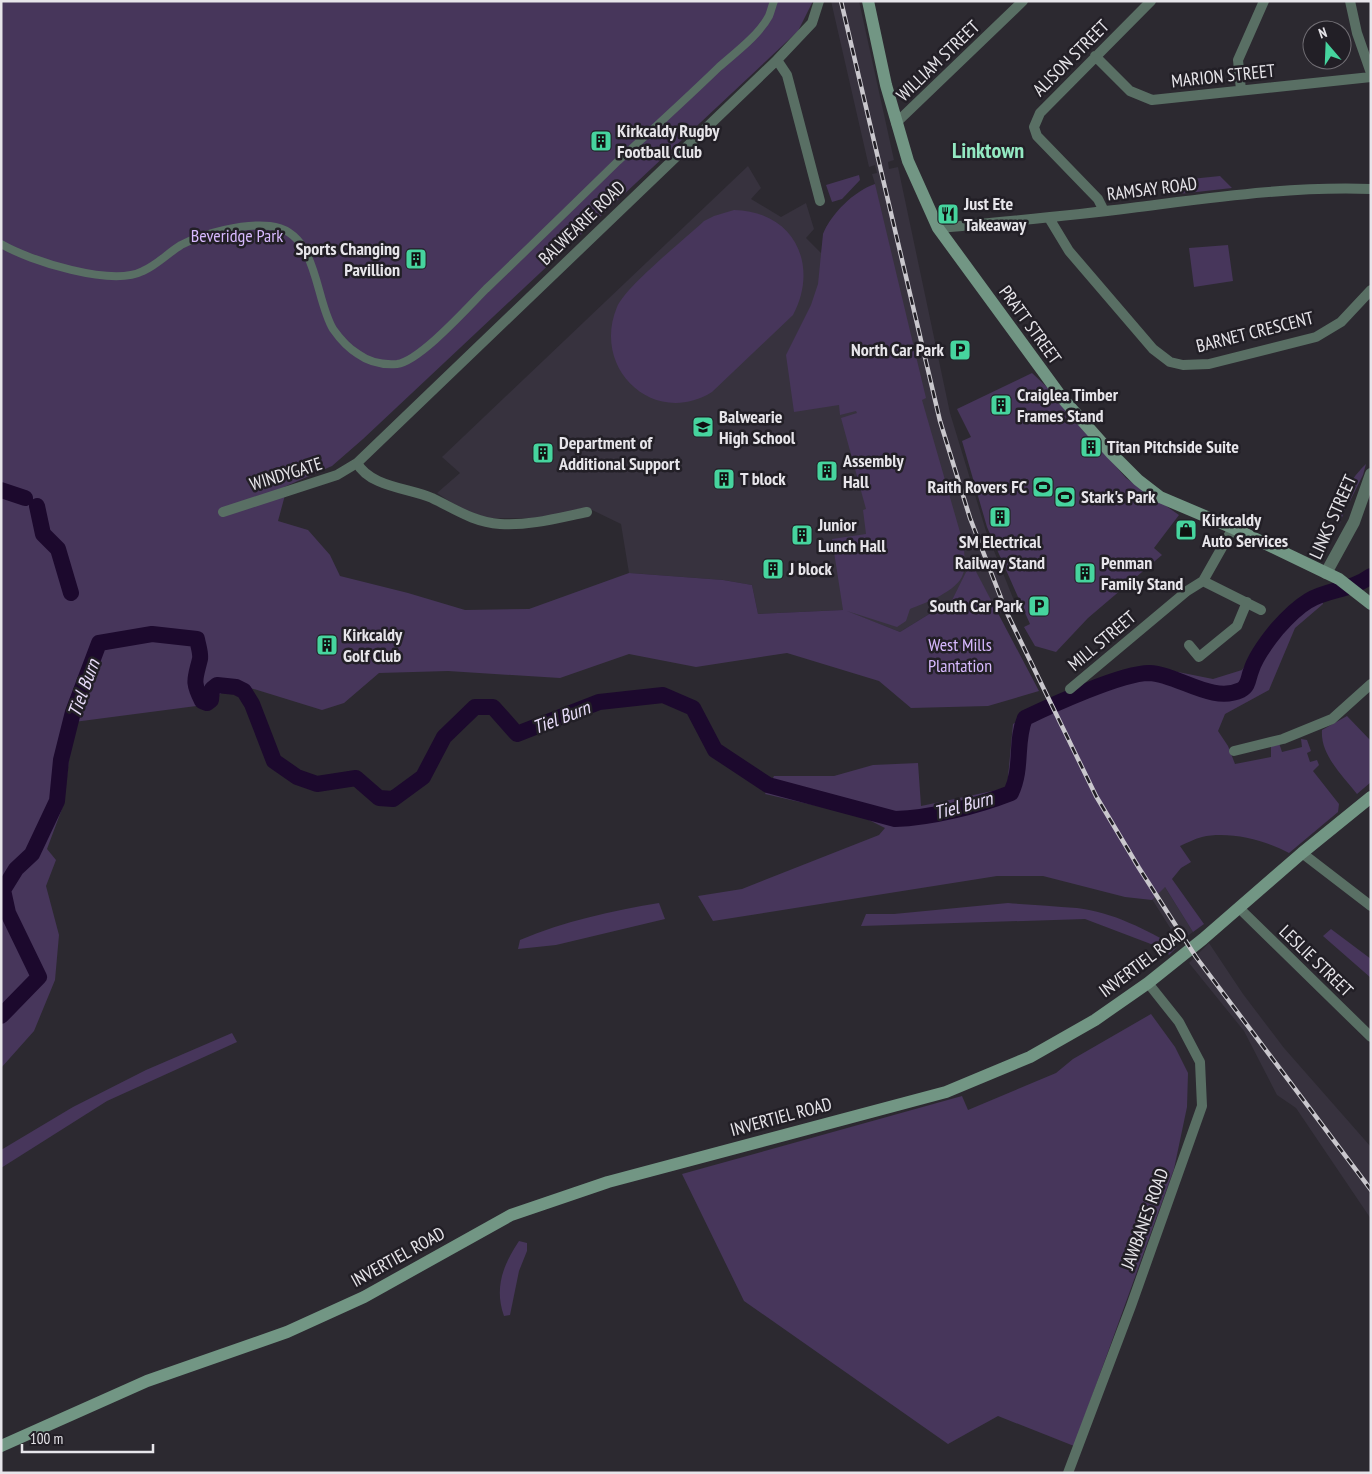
<svg xmlns="http://www.w3.org/2000/svg" width="1372" height="1474" font-family="'PT Sans Narrow',sans-serif">
<style>
.built{fill:#37323e}
.green{fill:#47365b}
.lines{fill:none;stroke-linecap:round;stroke-linejoin:round}
.river{stroke:#1c092d;stroke-width:16}
.pedestrian{stroke:#596f64;stroke-width:8}
.minor{stroke:#596f64;stroke-width:10}
.tertiary{stroke:#596f64;stroke-width:12}
.secondary{stroke:#729684;stroke-width:12}
.rail-casing{stroke:#c9c7cd;stroke-width:4.5}
.rail{stroke:#221f26;stroke-width:2.5;stroke-dasharray:8;stroke-linecap:butt}
.labels{text-anchor:middle;stroke-width:5;stroke-linejoin:round;paint-order:stroke}
.street-label{font-size:18px;fill:#e7e5ea;stroke:#221f26}
.poi-label{font-size:18px;font-weight:bold;fill:#e7e5ea;stroke:#221f26;text-anchor:start}
.park-label{font-size:18px;fill:#d7b9fe;stroke:#221f26}
.water-label{font-size:19px;font-style:italic;fill:#e9ddfa;stroke:#221f26}
.district-label{font-size:22px;font-weight:bold;fill:#93e9c2;stroke:#221f26}
</style>
<rect width="100%" height="100%" fill="#2c2930"/>
<path class="built" d="M 831,1 L 859,1 L 894,160 L 888,162 L 889,169 L 898,167 L 950,413 L 986,531 L 1015,603 L 1014,606 L 998,614 L 971,563 L 952,600 L 900,632 L 843,610 L 758,614 L 752,585 L 723,580 L 629,573 L 621,524 L 588,508 L 538,518 L 488,518 L 461,509 L 437,493 L 460,473 L 442,457 L 748,166 L 761,188 L 751,199 L 781,217 L 806,203 L 814,229 L 806,238 L 821,253 L 826,227 L 851,198 L 875,184 L 872,174 L 877,173 L 875,165 L 869,167 Z
M 1163,884 L 1193,932 L 1179,942 L 1145,888 Z
M 1209,943 L 1243,994 L 1284,1048 L 1371,1147 L 1371,1219 L 1296,1108 L 1277,1095 L 1244,1031 L 1189,963 Z"/>
<path class="green" d="M 1,1 L 813,1 L 798,31 L 363,439 L 332,466 L 284,487 L 285,495 L 278,521 L 308,530 L 330,555 L 340,576 L 408,593 L 465,610 L 529,609 L 629,573 L 723,580 L 752,585 L 758,614 L 843,610 L 832,539 L 866,534 L 863,510 L 866,509 L 841,418 L 857,413 L 856,411 L 840,415 L 839,405 L 794,412 L 786,355 L 811,305 L 818,284 L 823,234 C 831,214 854,191 875,184 L 926,398 L 922,400 L 964,546 C 964,555 966,566 963,574 C 958,591 925,603 910,609 L 906,621 L 897,627 L 847,611 L 900,632 L 952,600 L 971,562 L 1039,691 L 988,706 L 911,708 L 879,681 L 787,653 L 696,667 L 629,654 L 560,678 L 448,671 L 379,673 L 344,703 L 322,710 L 244,686 L 223,692 L 204,705 L 74,722 L 63,806 L 47,849 L 56,860 L 46,886 L 59,935 L 55,980 L 34,1031 L 1,1068 Z
M 859,175 L 860,180 L 842,199 L 832,202 L 826,185 Z
M 1220,176 L 1232,188 L 1179,194 L 1191,179 Z
M 734,210 C 793,211 820,264 793,315 L 712,392 C 654,428 591,369 617,307 C 626,286 685,239 704,221 L 714,216 Z
M 1228,245 L 1233,281 L 1194,287 L 1189,248 Z
M 1032,373 L 1048,388 L 1126,478 L 1179,515 L 1154,548 L 1162,555 L 1088,618 L 1056,652 L 1035,646 L 1024,627 L 1030,624 L 987,527 L 962,441 L 971,437 L 957,409 Z
M 1366,464 L 1363,475 L 1350,501 L 1348,501 L 1340,523 L 1335,521 C 1335,503 1353,476 1366,464 Z
M 1322,590 L 1323,604 L 1295,628 L 1269,690 L 1225,714 L 1218,731 L 1228,746 L 1235,764 L 1271,757 L 1271,745 L 1279,743 L 1282,752 L 1302,747 L 1301,739 L 1307,740 L 1311,751 L 1307,753 L 1310,762 L 1317,760 L 1319,765 L 1313,771 L 1339,804 L 1338,812 L 1289,853 C 1265,840 1229,831 1202,837 C 1194,839 1187,843 1180,846 L 1191,862 L 1181,868 L 1172,879 L 1204,924 L 1193,932 L 1165,887 L 1152,900 L 1125,897 L 1043,876 L 997,876 L 713,921 L 698,896 L 742,889 L 879,835 L 885,828 L 861,816 L 765,794 L 774,776 L 834,776 L 873,765 L 918,763 L 921,806 L 1007,788 L 1013,724 L 1025,716 L 1126,672 L 1153,667 L 1213,679 L 1242,670 L 1282,615 Z
M 1347,716 L 1371,741 L 1371,782 L 1357,794 C 1343,776 1320,755 1322,730 Z
M 659,903 L 665,919 L 556,945 L 518,949 L 520,940 C 565,921 611,911 659,903 Z
M 1008,903 C 1031,905 1054,906 1077,908 C 1113,912 1146,930 1177,947 L 1169,955 L 1164,949 L 1085,919 L 861,926 L 866,914 L 894,914 Z
M 1331,929 L 1371,959 L 1371,978 L 1323,936 Z
M 1151,1014 L 1175,1047 L 1188,1073 L 1187,1107 L 1174,1169 L 1074,1446 L 998,1416 L 948,1444 L 744,1301 L 682,1174 L 962,1096 L 968,1110 L 1056,1073 L 1073,1059 Z
M 232,1033 L 237,1042 L 107,1101 L 1,1168 L 1,1150 L 73,1107 L 146,1070 Z
M 519,1241 L 527,1243 L 527,1251 L 519,1271 L 510,1315 L 504,1316 C 494,1288 503,1265 519,1241 Z"/>
<g class="lines">
<path class="river" d="M 1,490 L 25,498
M 37,506 L 43,534 L 58,549 L 71,593
M 1,1016 L 39,977 L 8,913 L 3,890 L 16,869 L 32,854 L 57,801 L 61,760 L 73,712 L 99,643 L 152,634 L 197,639 C 198,645 201,653 200,659 C 195,680 192,681 202,701 L 207,703 L 211,700 L 212,689 L 217,685 L 236,687 L 244,691 L 252,704 L 274,761 L 297,777 L 317,784 L 356,778 L 379,798 L 393,799 L 423,777 L 444,737 L 475,707 L 493,707 L 517,734 L 599,702 L 663,695 L 693,708 L 715,750 L 768,785 L 895,819 C 931,818 978,806 1011,793 C 1023,768 1015,741 1025,718 C 1052,705 1122,673 1149,673 C 1178,674 1212,704 1241,690 C 1249,686 1248,678 1251,671 C 1255,657 1268,640 1277,629 C 1285,620 1298,607 1308,601 C 1327,589 1351,591 1371,576"/>
<path class="pedestrian" d="M 1,244 C 30,261 112,287 143,271 C 157,265 168,253 181,245 C 204,233 244,223 270,226 C 318,231 314,297 333,329 C 340,339 348,348 358,354 C 369,362 384,365 397,364 C 420,361 468,307 486,289 C 530,247 574,204 618,161 C 652,130 686,99 719,67 C 736,52 758,36 769,16 C 771,11 772,6 774,1"/>
<path class="minor" d="M 1350,1 L 1357,33 L 1371,73
M 1095,56 L 1130,91 L 1152,100 L 1371,77
M 777,60 L 787,75 L 820,201
M 1241,90 L 1238,60 L 1264,1
M 896,123 L 1023,1
M 1104,211 L 1098,199 L 1037,136 L 1034,127 L 1040,113 L 1151,1
M 1049,218 L 1069,251 L 1153,349 L 1170,362 L 1183,365 L 1209,364 L 1316,337 L 1341,322 L 1371,290
M 938,228 C 1003,222 1067,216 1131,208 C 1211,198 1290,186 1371,189
M 357,463 C 370,487 409,488 432,498 C 455,509 473,522 500,524 C 529,526 558,518 587,512
M 223,512 L 337,475 L 357,463 L 777,60 L 812,23 L 819,1
M 1203,581 L 1261,610
M 1189,645 L 1199,657 L 1237,626 L 1247,602
M 1070,689 L 1187,591 L 1203,581 L 1233,528
M 1234,751 L 1283,739 L 1332,719 L 1371,684
M 1302,853 L 1371,906
M 1239,908 L 1371,1037
M 1068,1473 L 1131,1306 L 1202,1106 L 1200,1062 L 1179,1022 L 1148,983"/>
<path class="tertiary" d="M 1326,573 L 1354,522 L 1371,474"/>
<path class="secondary" d="M 868,1 L 886,85 L 908,161 L 938,228 L 1063,399 L 1111,453 L 1138,480 L 1160,497 L 1233,528 L 1339,579 L 1371,604
M 1,1446 L 147,1381 L 287,1332 L 364,1297 L 511,1215 L 608,1182 L 946,1092 L 1030,1057 L 1095,1020 L 1148,983 L 1203,939 L 1302,853 L 1371,797"/>
<g class="rail-casing">
<path id="rail" d="M 841,1 L 940,421 L 970,518 L 1006,611 L 1096,796 L 1139,868 L 1196,957 L 1371,1190"/>
</g>
<use href="#rail" class="rail"/>
</g>
<defs>
<g id="building-square" transform="scale(1.125)"><rect x="-9" y="-9" width="18" height="18" rx="4" fill="#46d49e" stroke="#221f26"/><path d="M-4-6H4V6H1V3H-1V6H-4ZM-2.5-4.3h1.7v1.8h-1.7ZM.8-4.3h1.7v1.8H.8ZM-2.5-1h1.7V.8h-1.7ZM.8-1h1.7V.8H.8Z" fill="#111"/></g>
<g id="restaurant-square" transform="scale(1.125)"><rect x="-9" y="-9" width="18" height="18" rx="4" fill="#46d49e" stroke="#221f26"/><path d="M-5-6h1v4h1v-4h1v4h1v-4h1v5L-1.5 .5V6h-2V.5L-5-1ZM5-6V6H3V1.5H1.5Q1.5-4 5-6Z" fill="#111"/></g>
<g id="parking-square" transform="scale(1.125)"><rect x="-9" y="-9" width="18" height="18" rx="4" fill="#46d49e" stroke="#221f26"/><path d="M-3.5-5.5H1a3.5 3.5 0 0 1 0 7H-1V5.5H-3.5ZM-1-3.4V-.6H.8a1.4 1.4 0 0 0 0-2.8Z" fill="#111"/></g>
<g id="school-square" transform="scale(1.125)"><rect x="-9" y="-9" width="18" height="18" rx="4" fill="#46d49e" stroke="#221f26"/><path d="M0-5L7-2L0 1L-7-2ZM-4 1L0 2.5L4 1V4Q0 6-4 4Z" fill="#111"/></g>
<g id="stadium-square" transform="scale(1.125)"><rect x="-9" y="-9" width="18" height="18" rx="4" fill="#46d49e" stroke="#221f26"/><path d="M0-5a6.5 5 0 1 0 0 10a6.5 5 0 1 0 0-10ZM-3.5-1.8h7v3.6h-7Z" fill="#111"/></g>
<g id="shop-square" transform="scale(1.125)"><rect x="-9" y="-9" width="18" height="18" rx="4" fill="#46d49e" stroke="#221f26"/><path d="M-5-2.5h2.3a2.7 3.5 0 0 1 5.4 0H5L5.5 6h-11ZM-1.5-2.5h3a1.5 2.3 0 0 0-3 0Z" fill="#111"/></g>
</defs>
<g fill-rule="evenodd">
<use href="#building-square" x="601" y="141"/>
<use href="#restaurant-square" x="948" y="214"/>
<use href="#building-square" x="416" y="259"/>
<use href="#parking-square" x="960" y="350"/>
<use href="#building-square" x="1001" y="405"/>
<use href="#school-square" x="703" y="427"/>
<use href="#building-square" x="1091" y="447"/>
<use href="#building-square" x="543" y="453"/>
<use href="#building-square" x="827" y="471"/>
<use href="#building-square" x="724" y="479"/>
<use href="#stadium-square" x="1043" y="487"/>
<use href="#stadium-square" x="1065" y="497"/>
<use href="#building-square" x="1000" y="517"/>
<use href="#shop-square" x="1186" y="530"/>
<use href="#building-square" x="802" y="535"/>
<use href="#building-square" x="773" y="569"/>
<use href="#building-square" x="1085" y="573"/>
<use href="#parking-square" x="1039" y="606"/>
<use href="#building-square" x="327" y="645"/>
</g>
<g class="labels">
<g class="street-label">
<text transform="translate(1071 58) rotate(-45)" y="6">ALISON STREET</text>
<text transform="translate(938 61) rotate(-44)" y="6">WILLIAM STREET</text>
<text transform="translate(1223 76) rotate(-6)" y="6">MARION STREET</text>
<text transform="translate(1152 189) rotate(-7)" y="6">RAMSAY ROAD</text>
<text transform="translate(582 223) rotate(-44)" y="6">BALWEARIE ROAD</text>
<text transform="translate(1030 325) rotate(54)" y="6">PRATT STREET</text>
<text transform="translate(1255 332) rotate(-14)" y="6">BARNET CRESCENT</text>
<text transform="translate(286 474) rotate(-17)" y="6">WINDYGATE</text>
<text transform="translate(1333 517) rotate(-66)" y="6">LINKS STREET</text>
<text transform="translate(1102 641) rotate(-40)" y="6">MILL STREET</text>
<text transform="translate(1316 961) rotate(44)" y="6">LESLIE STREET</text>
<text transform="translate(1143 962) rotate(-37)" y="6">INVERTIEL ROAD</text>
<text transform="translate(781 1117) rotate(-15)" y="6">INVERTIEL ROAD</text>
<text transform="translate(1145 1219) rotate(-70)" y="6">JAWBANES ROAD</text>
<text transform="translate(398 1257) rotate(-29)" y="6">INVERTIEL ROAD</text>
</g>
<g class="poi-label">
<text x="617" y="137">Kirkcaldy Rugby<tspan x="617" dy="21">Football Club</tspan></text>
<text x="964" y="210">Just Ete<tspan x="964" dy="21">Takeaway</tspan></text>
<text x="400" y="255" text-anchor="end">Sports Changing<tspan x="400" dy="21">Pavillion</tspan></text>
<text x="944" y="356" text-anchor="end">North Car Park</text>
<text x="1017" y="401">Craiglea Timber<tspan x="1017" dy="21">Frames Stand</tspan></text>
<text x="719" y="423">Balwearie<tspan x="719" dy="21">High School</tspan></text>
<text x="559" y="449">Department of<tspan x="559" dy="21">Additional Support</tspan></text>
<text x="1107" y="453">Titan Pitchside Suite</text>
<text x="843" y="467">Assembly<tspan x="843" dy="21">Hall</tspan></text>
<text x="740" y="485">T block</text>
<text x="1027" y="493" text-anchor="end">Raith Rovers FC</text>
<text x="1081" y="503">Stark's Park</text>
<text x="1202" y="526">Kirkcaldy<tspan x="1202" dy="21">Auto Services</tspan></text>
<text x="818" y="531">Junior<tspan x="818" dy="21">Lunch Hall</tspan></text>
<text x="1000" y="548" text-anchor="middle">SM Electrical<tspan x="1000" dy="21">Railway Stand</tspan></text>
<text x="1101" y="569">Penman<tspan x="1101" dy="21">Family Stand</tspan></text>
<text x="789" y="575">J block</text>
<text x="1023" y="612" text-anchor="end">South Car Park</text>
<text x="343" y="641">Kirkcaldy<tspan x="343" dy="21">Golf Club</tspan></text>
</g>
<g class="park-label">
<text x="237" y="242">Beveridge Park</text>
<text x="960" y="651">West Mills<tspan x="960" dy="21">Plantation</tspan></text>
</g>
<g class="water-label">
<text transform="translate(83 688) rotate(-70)" y="7">Tiel Burn</text>
<text transform="translate(561 717) rotate(-21)" y="7">Tiel Burn</text>
<text transform="translate(963 805) rotate(-15)" y="7">Tiel Burn</text>
</g>
<g class="district-label">
<text x="988" y="158">Linktown</text>
</g>
</g>
<rect width="1372" height="1474" fill="none" stroke="#e7e5ea" stroke-width="5"/>
<g transform="translate(1327 45) rotate(341)"><circle r="24" fill="#221f26" stroke="#716e74"/>
<path d="M0-4L9 19L0 12L-9 19Z" fill="#46d49e"/>
<text y="-8" font-size="14" font-weight="bold" text-anchor="middle" fill="#e7e5ea">N</text>
</g>
<path d="M22 1444v8h131v-8" fill="none" stroke="#e7e5ea" stroke-width="2.5"/>
<text x="30" y="1444" font-size="15" fill="#e7e5ea" stroke="#221f26" stroke-width="4" paint-order="stroke">100 m</text>
</svg>
